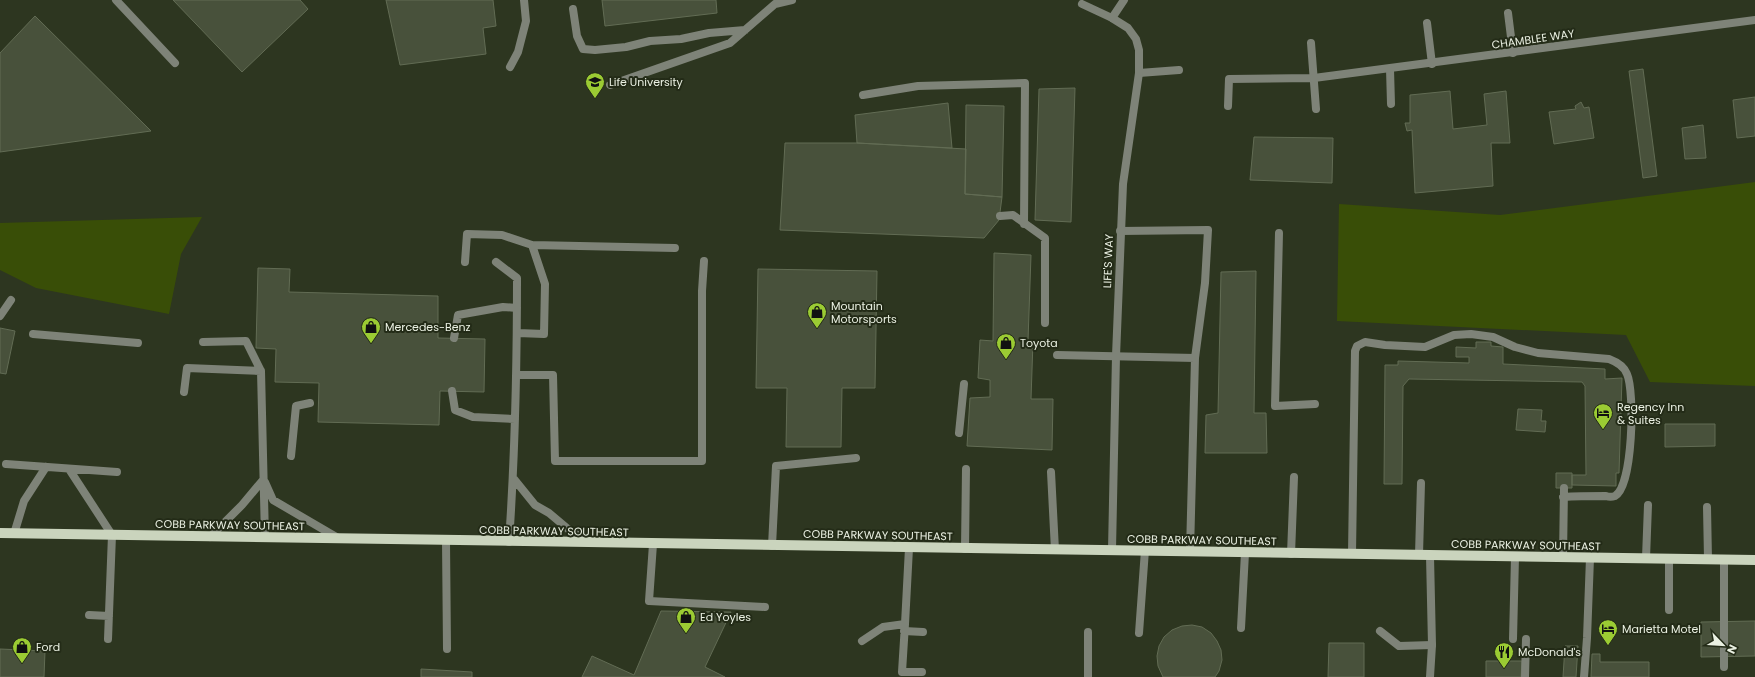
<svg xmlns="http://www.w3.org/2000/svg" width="1755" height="677" font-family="Poppins,sans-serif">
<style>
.green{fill:#394e07}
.building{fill:#48513b;stroke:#626c54}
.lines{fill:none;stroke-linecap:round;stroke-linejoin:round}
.service{stroke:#7e8378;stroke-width:8}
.pedestrian{stroke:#7e8378;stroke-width:8}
.minor{stroke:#7e8378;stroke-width:8}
.primary{stroke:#cad4bd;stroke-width:10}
.labels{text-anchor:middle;stroke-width:4;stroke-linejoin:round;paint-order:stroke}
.street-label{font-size:11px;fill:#eaf0e2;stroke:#232b17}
.poi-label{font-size:11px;fill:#eaf0e2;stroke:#232b17;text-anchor:start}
</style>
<rect width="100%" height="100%" fill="#2d3620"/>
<path class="green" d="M 1755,182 L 1755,386 L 1650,382 L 1626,335 L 1337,321 L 1339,204 L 1500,215 Z
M 202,217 L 181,254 L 169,314 L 36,288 L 0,270 L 0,223 Z"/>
<path class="building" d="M 173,0 L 300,0 L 308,9 L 242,72 Z
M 386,0 L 493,0 L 496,26 L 483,28 L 486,54 L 400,65 Z
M 602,0 L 716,0 L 717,13 L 605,26 Z
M 35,16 L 151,131 L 0,152 L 0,53 Z
M 1643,69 L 1657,176 L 1643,178 L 1629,71 Z
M 1075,88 L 1071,222 L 1035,220 L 1039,89 Z
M 1450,91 L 1453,129 L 1487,125 L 1484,94 L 1506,91 L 1510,143 L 1491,143 L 1493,186 L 1415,193 L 1412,130 L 1407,131 L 1405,123 L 1410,123 L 1410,95 Z
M 1755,97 L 1755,136 L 1737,138 L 1733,100 Z
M 1581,102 L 1584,108 L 1589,107 L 1594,138 L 1554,144 L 1549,112 L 1576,109 L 1575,106 Z
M 948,103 L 952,148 L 857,143 L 855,115 Z
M 966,105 L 1004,106 L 1002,197 L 965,194 Z
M 1703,125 L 1706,158 L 1685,159 L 1682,128 Z
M 1254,137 L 1333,138 L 1332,183 L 1250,180 Z
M 785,143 L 857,143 L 966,149 L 965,194 L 1002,197 L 999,220 L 984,238 L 780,230 Z
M 994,253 L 1031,255 L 1028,341 L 1033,341 L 1031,399 L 1053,399 L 1052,450 L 967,446 L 970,398 L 990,397 L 990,380 L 978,378 L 980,340 L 993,341 Z
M 258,268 L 290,269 L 289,292 L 438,296 L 438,338 L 485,339 L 484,392 L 440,391 L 439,425 L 318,422 L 319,383 L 275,382 L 276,349 L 256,348 Z
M 758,269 L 877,271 L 875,388 L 842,388 L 841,447 L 786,447 L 787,388 L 756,388 Z
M 1256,271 L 1254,413 L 1266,413 L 1267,453 L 1205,453 L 1206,415 L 1218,413 L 1221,272 Z
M 0,328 L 15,331 L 6,374 L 0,373 Z
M 1476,342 L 1491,342 L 1491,346 L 1503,347 L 1503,364 L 1605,369 L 1605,379 L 1622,378 L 1619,473 L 1616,473 L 1616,486 L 1572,485 L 1572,475 L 1586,475 L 1585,386 L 1582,382 L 1409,379 L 1403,386 L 1402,484 L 1384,484 L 1385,365 L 1398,365 L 1398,361 L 1469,363 L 1469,357 L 1456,357 L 1456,347 L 1476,348 Z
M 1518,409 L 1542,410 L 1541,421 L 1546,421 L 1545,432 L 1516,430 Z
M 1665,424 L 1715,424 L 1715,446 L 1665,447 Z
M 1556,473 L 1572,473 L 1572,488 L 1556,488 Z
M 661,611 L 731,612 L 705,667 L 725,677 L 582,677 L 592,656 L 634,675 Z
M 1755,621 L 1755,656 L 1701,657 L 1701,622 Z
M 1192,625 L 1202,627 L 1211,633 L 1217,641 L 1221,650 L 1222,660 L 1219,671 L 1215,677 L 1163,677 L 1158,666 L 1157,656 L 1159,646 L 1164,637 L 1172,630 L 1182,626 Z
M 1329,643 L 1364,643 L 1364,677 L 1328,677 Z
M 1565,646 L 1578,646 L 1576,677 L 1563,677 Z
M 0,649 L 45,651 L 44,677 L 0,677 Z
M 1592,654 L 1600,654 L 1600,662 L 1649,662 L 1649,677 L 1591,677 Z
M 1486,661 L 1522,661 L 1521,677 L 1486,677 Z
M 421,669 L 472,672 L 472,677 L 421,677 Z"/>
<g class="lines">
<path class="service" d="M 116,0 L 175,63
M 573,9 L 577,36 L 583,49 L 595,50 L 626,47 L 650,41 L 681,39 L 709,33 L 745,30
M 1508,13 L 1513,53
M 1112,18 L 1124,0
M 1427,23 L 1432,64
M 1311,43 L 1316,109
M 1390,69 L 1391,104
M 1139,73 L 1179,70
M 610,85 L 730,43 L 775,4 L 792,0
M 863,95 L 918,86 L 1025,83 L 1024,224
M 1228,106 L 1229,79 L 1314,78
M 1000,216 L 1013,215 L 1045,238 L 1045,323
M 1279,233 L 1275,406 L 1315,404
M 465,262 L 467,234 L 502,235 L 532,245 L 675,248
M 496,262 L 517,278 C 517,366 515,454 509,542
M 0,316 L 11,300
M 518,333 L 544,334 L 545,284 L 532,245
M 33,334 L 138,343
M 454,338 L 458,315 L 503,307 L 517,308
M 203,342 L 246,341 L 261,371 L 265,538
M 1057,355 L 1195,358 L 1205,283 L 1208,230 L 1120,231
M 516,375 L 553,375 L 555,461 L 702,461 L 702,291 L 704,261
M 452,391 L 455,410 L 473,417 L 515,419
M 184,392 L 187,368 L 261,371
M 959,433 L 964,384
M 291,456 L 296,406 L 310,403
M 6,464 L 117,472
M 69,469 L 112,535 L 108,639
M 1051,472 L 1055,550
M 514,479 L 535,505 L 549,513 L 568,529 L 589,542
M 265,482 L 273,500 L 338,538
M 1707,507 L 1708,559
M 14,534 L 24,501 L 46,467
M 210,537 L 242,505 L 263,480
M 446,541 L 447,649
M 653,544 L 649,601 L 765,607
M 772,546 L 776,466 L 856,458
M 965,549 L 966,469
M 1190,552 L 1195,358
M 1291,554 L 1294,477
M 1352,554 L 1355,351 L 1357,346 L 1365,342 L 1385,345 L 1425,347 L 1454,335 L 1471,334 L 1493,337 L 1515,347 L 1538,353 L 1609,359 C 1617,362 1624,366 1627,374 C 1635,392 1633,486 1615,496 C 1612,497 1609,497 1606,496 C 1592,496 1578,496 1563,497
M 1419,555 L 1421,483
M 1563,558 L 1564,488
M 1646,558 L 1648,505
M 1669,559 L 1669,610
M 1724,559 L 1724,667
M 89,615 L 109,616
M 905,624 L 902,672 L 922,672
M 1241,628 L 1245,553
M 904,631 L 923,632
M 1380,631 L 1399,646 L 1432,645
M 1139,633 L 1145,550
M 1513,639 L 1515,557
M 862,641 L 883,627 L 905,624 L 909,548
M 1088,677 L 1088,632
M 1525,677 L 1526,639
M 1584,677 L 1587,638 L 1590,558"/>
<path class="pedestrian" d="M 510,67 L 518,52 L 526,21 L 524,0"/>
<path class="minor" d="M 1082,4 L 1112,18 L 1128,28 L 1136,39 L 1139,50 L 1139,73 L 1123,184 L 1116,356 L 1112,550
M 1314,78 L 1755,20
M 1430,677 L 1432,645 L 1430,556"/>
<path class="primary" d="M 0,533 L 1755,560"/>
</g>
<defs>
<g id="university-pin" transform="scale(1)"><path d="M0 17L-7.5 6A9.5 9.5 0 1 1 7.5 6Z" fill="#9bcb33" stroke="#232b17"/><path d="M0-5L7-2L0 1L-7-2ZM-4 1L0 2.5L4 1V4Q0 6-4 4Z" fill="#111"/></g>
<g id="shop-pin" transform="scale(1)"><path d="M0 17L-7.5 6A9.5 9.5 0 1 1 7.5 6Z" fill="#9bcb33" stroke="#232b17"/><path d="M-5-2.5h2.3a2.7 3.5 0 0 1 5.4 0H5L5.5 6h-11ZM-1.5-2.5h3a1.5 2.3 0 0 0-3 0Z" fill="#111"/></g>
<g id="hotel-pin" transform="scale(1)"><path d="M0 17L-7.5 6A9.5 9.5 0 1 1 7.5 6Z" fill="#9bcb33" stroke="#232b17"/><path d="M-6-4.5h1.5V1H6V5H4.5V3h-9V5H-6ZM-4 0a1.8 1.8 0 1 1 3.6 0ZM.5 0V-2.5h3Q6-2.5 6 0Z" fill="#111"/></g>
<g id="restaurant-pin" transform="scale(1)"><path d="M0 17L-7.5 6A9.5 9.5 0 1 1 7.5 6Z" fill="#9bcb33" stroke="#232b17"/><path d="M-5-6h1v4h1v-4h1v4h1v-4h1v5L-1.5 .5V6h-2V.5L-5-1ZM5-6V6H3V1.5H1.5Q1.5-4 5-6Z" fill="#111"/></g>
</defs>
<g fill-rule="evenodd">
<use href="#university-pin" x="595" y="82"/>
<use href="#shop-pin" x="817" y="312"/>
<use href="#shop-pin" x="371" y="327"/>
<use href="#shop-pin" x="1006" y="343"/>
<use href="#hotel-pin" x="1603" y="413"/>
<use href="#shop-pin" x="686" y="617"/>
<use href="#hotel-pin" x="1608" y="629"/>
<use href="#shop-pin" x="22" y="647"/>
<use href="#restaurant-pin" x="1504" y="652"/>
</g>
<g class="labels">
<g class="street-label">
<text transform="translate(1533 39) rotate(-8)" y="4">CHAMBLEE WAY</text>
<text transform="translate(1108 261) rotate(-88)" y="4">LIFE'S WAY</text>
<text transform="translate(230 525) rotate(1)" y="4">COBB PARKWAY SOUTHEAST</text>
<text transform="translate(554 531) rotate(1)" y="4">COBB PARKWAY SOUTHEAST</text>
<text transform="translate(878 535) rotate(1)" y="4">COBB PARKWAY SOUTHEAST</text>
<text transform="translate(1202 540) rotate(1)" y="4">COBB PARKWAY SOUTHEAST</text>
<text transform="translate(1526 545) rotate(1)" y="4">COBB PARKWAY SOUTHEAST</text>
</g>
<g class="poi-label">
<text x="609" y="86">Life University</text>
<text x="831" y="310">Mountain<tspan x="831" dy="13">Motorsports</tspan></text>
<text x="385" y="331">Mercedes-Benz</text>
<text x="1020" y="347">Toyota</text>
<text x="1617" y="411">Regency Inn<tspan x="1617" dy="13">&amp; Suites</tspan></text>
<text x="700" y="621">Ed Yoyles</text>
<text x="1622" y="633">Marietta Motel</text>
<text x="36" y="651">Ford</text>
<text x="1518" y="656">McDonald's</text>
</g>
</g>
<g transform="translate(1723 645) rotate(115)" stroke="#232b17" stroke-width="3" paint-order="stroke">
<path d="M0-3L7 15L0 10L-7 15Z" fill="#eaf0e2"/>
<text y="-6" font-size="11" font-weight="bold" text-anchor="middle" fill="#eaf0e2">N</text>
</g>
</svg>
